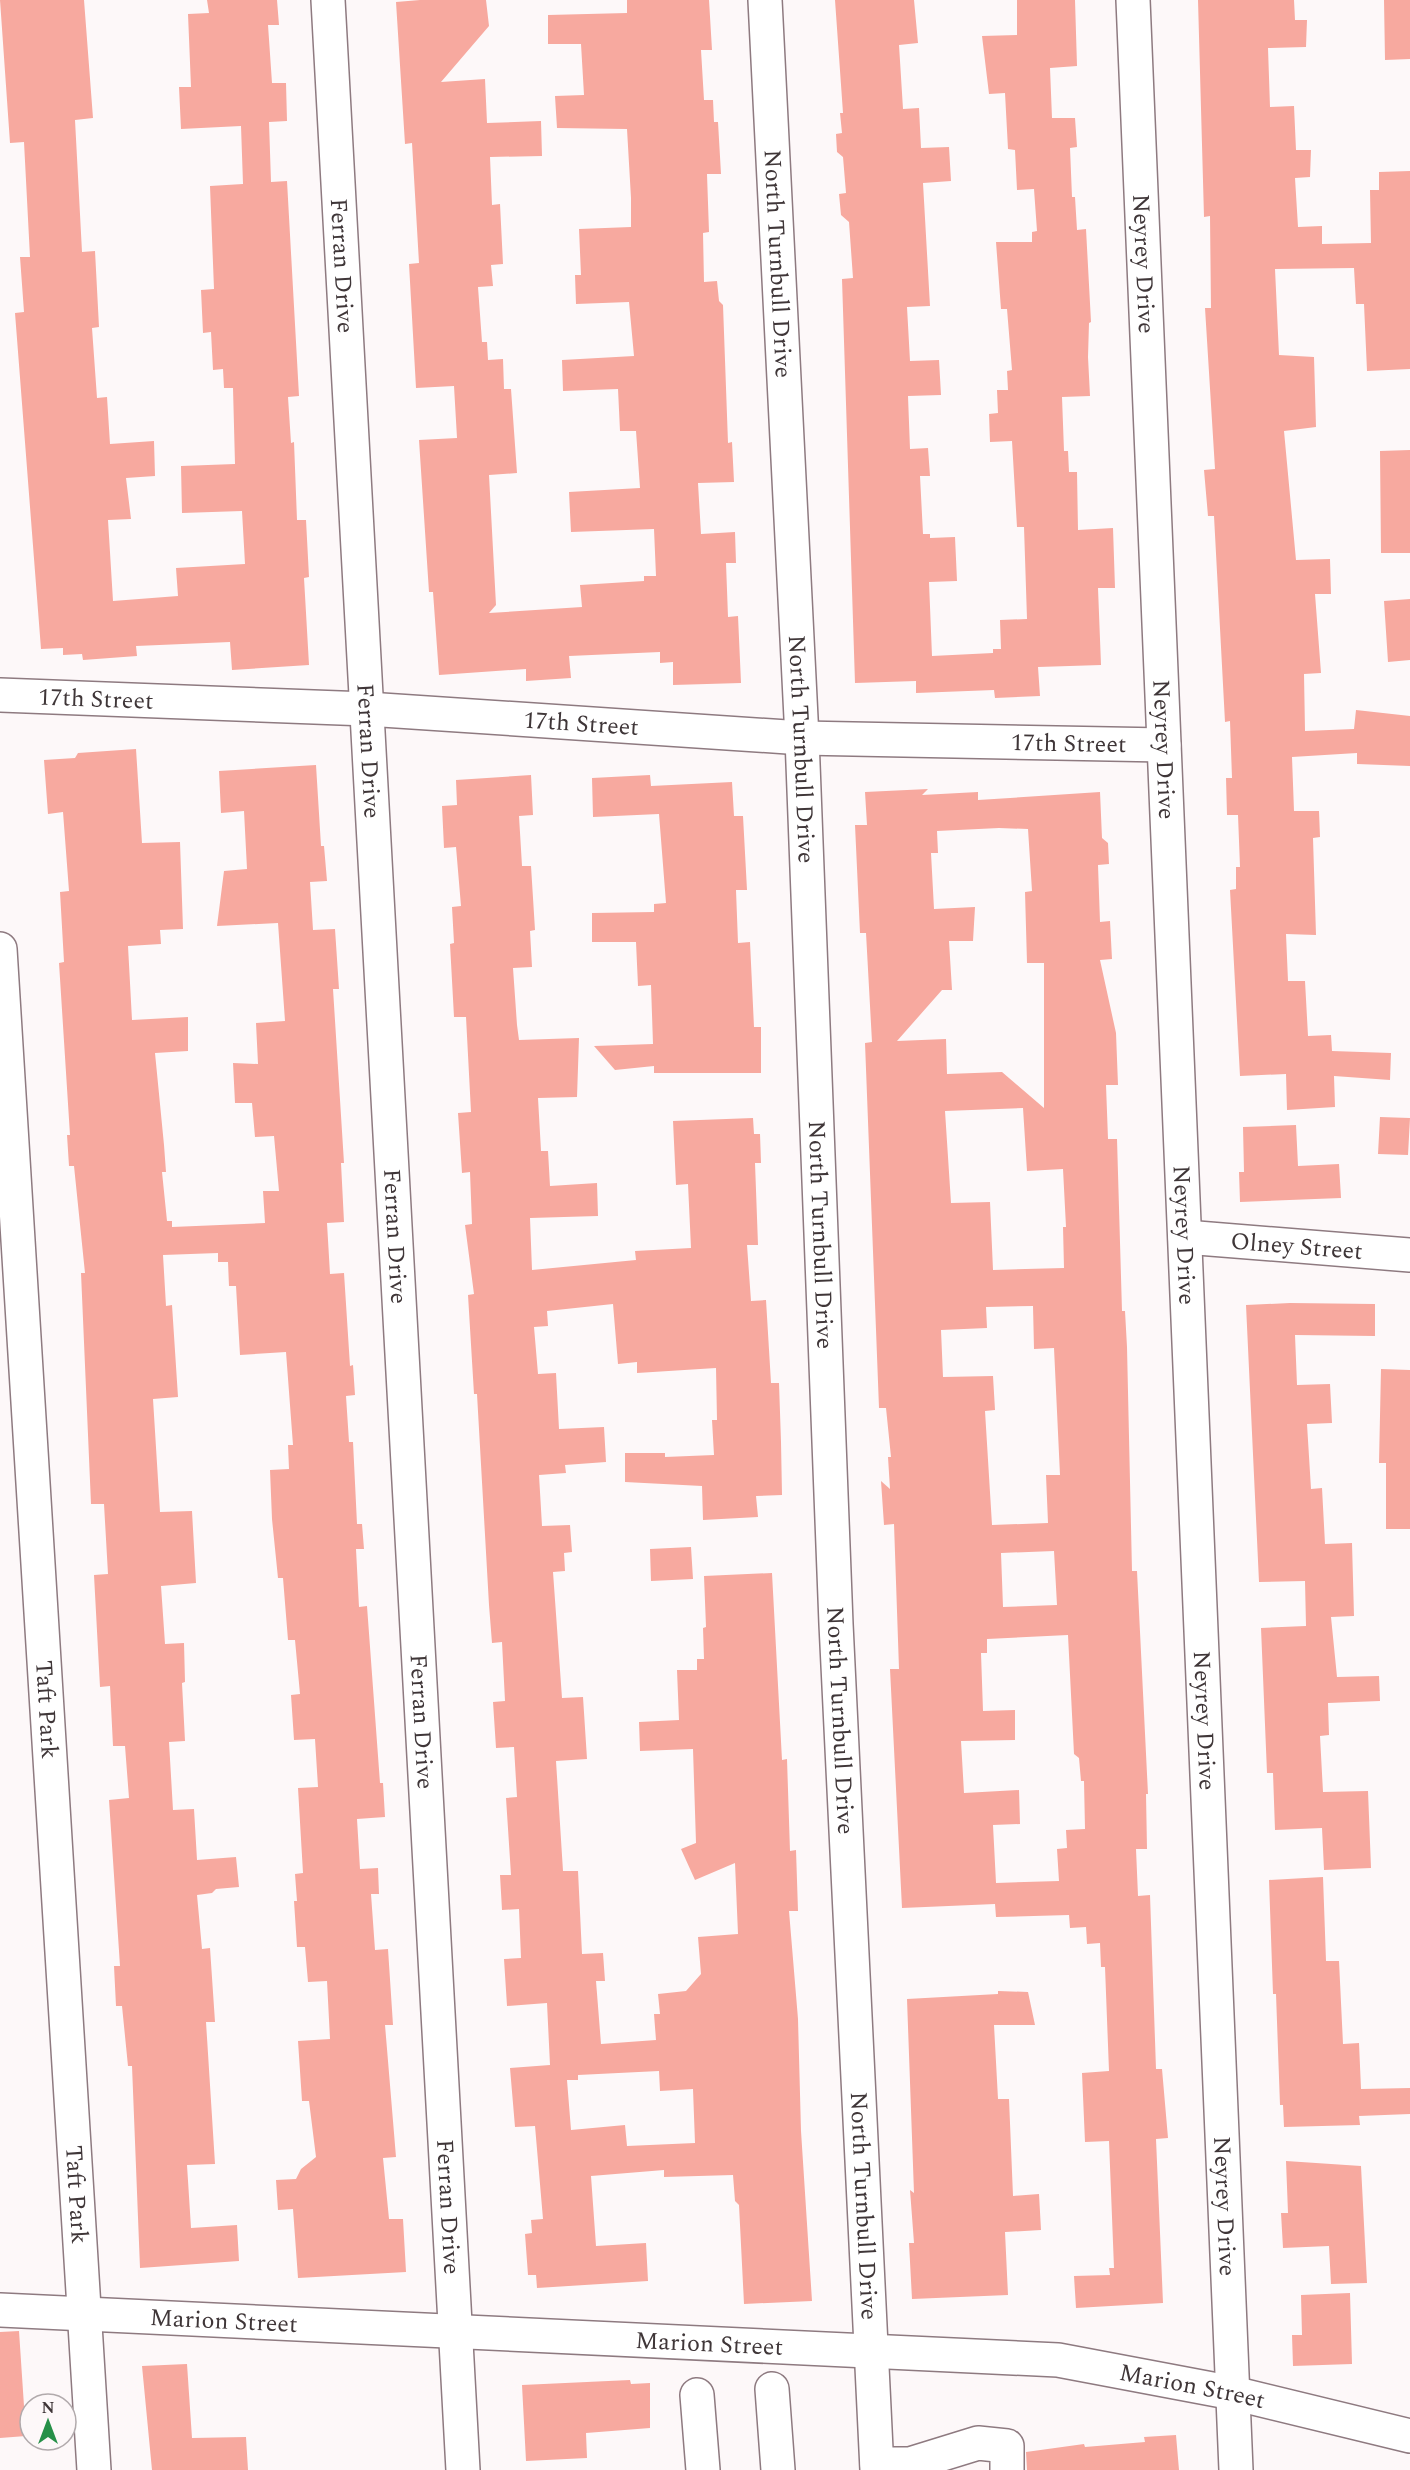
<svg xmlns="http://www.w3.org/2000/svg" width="1410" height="2470" font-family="Spectral,serif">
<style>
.building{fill:#f7a99f;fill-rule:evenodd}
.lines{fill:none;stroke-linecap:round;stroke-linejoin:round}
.minor-casing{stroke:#8e7a80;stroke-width:36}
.minor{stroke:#fff;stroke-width:33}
.labels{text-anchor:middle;stroke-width:4.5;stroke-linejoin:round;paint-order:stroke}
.street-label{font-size:24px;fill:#3f3638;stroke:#fdf8f9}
</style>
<rect width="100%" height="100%" fill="#fdf8f9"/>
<path class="building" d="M 0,0 L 84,0 L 93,118 L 75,120 L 82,252 L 95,251 L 99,327 L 92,328 L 97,398 L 107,397 L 110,444 L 154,441 L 155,476 L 126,478 L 131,519 L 108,520 L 113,601 L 178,596 L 176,568 L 245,564 L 242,511 L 182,513 L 181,466 L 235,464 L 233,388 L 224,388 L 223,369 L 213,370 L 211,332 L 203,333 L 201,290 L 214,289 L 210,186 L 243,184 L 241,126 L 181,129 L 179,87 L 191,87 L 188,14 L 209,13 L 207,0 L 277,0 L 279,25 L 268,25 L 272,83 L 286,83 L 287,121 L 269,122 L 271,182 L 287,181 L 299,396 L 288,397 L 291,443 L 294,442 L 297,520 L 306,520 L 309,577 L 304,578 L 309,665 L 232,670 L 230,642 L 136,646 L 137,656 L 83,660 L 82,654 L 63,655 L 63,648 L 41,649 L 15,313 L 24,312 L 20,257 L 30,257 L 24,142 L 10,143 Z
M 420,0 L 486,0 L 489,26 L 441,82 L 485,79 L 487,123 L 541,121 L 542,156 L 490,157 L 492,205 L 500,204 L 503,264 L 491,265 L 493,286 L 478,287 L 482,342 L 487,342 L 488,360 L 503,359 L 504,389 L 511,389 L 517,473 L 489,475 L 496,605 L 489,613 L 582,607 L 580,585 L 644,581 L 644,576 L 656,576 L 654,529 L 571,532 L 569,492 L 640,488 L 636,431 L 620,431 L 618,389 L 563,391 L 562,360 L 634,356 L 629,302 L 576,304 L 575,275 L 581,275 L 579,229 L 631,227 L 631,198 L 627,129 L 557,128 L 555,96 L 584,95 L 581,44 L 548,44 L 548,15 L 627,13 L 627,0 L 709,0 L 712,50 L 701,50 L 704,100 L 713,100 L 714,122 L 718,122 L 721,174 L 707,174 L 709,232 L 703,233 L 704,282 L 717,281 L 719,301 L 723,305 L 728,443 L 732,442 L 734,482 L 698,483 L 701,534 L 735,532 L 736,563 L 726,563 L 728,617 L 738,616 L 741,683 L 673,685 L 673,662 L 660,663 L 660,652 L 569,656 L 571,678 L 526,681 L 526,669 L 439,675 L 433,592 L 429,592 L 419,440 L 457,438 L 454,386 L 416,388 L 409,264 L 419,263 L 412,143 L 405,144 L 396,2 Z
M 835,0 L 914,0 L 918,43 L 899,45 L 903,109 L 919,108 L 921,148 L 949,147 L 951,181 L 923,183 L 930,306 L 907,307 L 910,361 L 939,360 L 941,395 L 908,396 L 910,449 L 928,448 L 930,476 L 920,476 L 923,534 L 930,534 L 930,538 L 955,537 L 957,581 L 929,582 L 932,656 L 993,653 L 993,649 L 1001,649 L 1000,620 L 1027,619 L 1024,527 L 1017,527 L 1012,441 L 990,442 L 989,414 L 998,413 L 997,390 L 1008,390 L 1007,371 L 1012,370 L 1007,309 L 1001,309 L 996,242 L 1032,242 L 1032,232 L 1037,231 L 1034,189 L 1017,190 L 1015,150 L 1008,149 L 1005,93 L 989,94 L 982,36 L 1017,35 L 1017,0 L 1075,0 L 1077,66 L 1050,68 L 1052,118 L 1075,118 L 1077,147 L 1070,148 L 1072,197 L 1075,197 L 1077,230 L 1086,229 L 1091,322 L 1089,323 L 1088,357 L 1090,396 L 1062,397 L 1064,451 L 1068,451 L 1069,472 L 1077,472 L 1078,530 L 1113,528 L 1115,588 L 1098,588 L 1101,665 L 1038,667 L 1040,696 L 995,698 L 994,690 L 916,693 L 916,681 L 855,683 L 842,279 L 853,278 L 849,222 L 841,215 L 839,194 L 846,193 L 843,157 L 837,152 L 836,134 L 842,133 L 840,113 L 843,113 Z
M 1198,0 L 1294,0 L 1295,20 L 1307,20 L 1306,47 L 1268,48 L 1270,107 L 1294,106 L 1296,150 L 1311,150 L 1310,177 L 1295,178 L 1298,227 L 1322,226 L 1322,244 L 1371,243 L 1370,190 L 1379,190 L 1379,172 L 1410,171 L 1410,369 L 1367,371 L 1364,304 L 1356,304 L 1354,268 L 1275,269 L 1279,355 L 1314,357 L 1316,427 L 1284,431 L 1296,560 L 1330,559 L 1331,594 L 1315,594 L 1321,673 L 1304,674 L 1305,731 L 1354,729 L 1356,710 L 1410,716 L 1410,766 L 1357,764 L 1357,753 L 1292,757 L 1294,811 L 1319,811 L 1320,837 L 1313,838 L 1316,935 L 1286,934 L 1288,981 L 1305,981 L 1308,1036 L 1331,1035 L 1332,1051 L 1391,1053 L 1390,1080 L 1334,1076 L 1335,1107 L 1287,1110 L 1286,1074 L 1240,1076 L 1230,890 L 1236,889 L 1236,867 L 1240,867 L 1238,815 L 1227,815 L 1226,778 L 1232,778 L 1230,721 L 1225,722 L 1214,516 L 1208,516 L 1204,470 L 1215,469 L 1205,308 L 1211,308 L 1210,216 L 1204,217 Z
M 1384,0 L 1410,0 L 1410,59 L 1385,60 Z
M 1410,450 L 1410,553 L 1381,553 L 1380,451 Z
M 1410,599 L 1410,660 L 1388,662 L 1384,601 Z
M 136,749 L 142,843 L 180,842 L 183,929 L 160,930 L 161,944 L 128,946 L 132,1020 L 188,1017 L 188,1051 L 155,1053 L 164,1145 L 166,1172 L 162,1172 L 167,1221 L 172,1221 L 172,1227 L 265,1223 L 263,1191 L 279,1191 L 274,1136 L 255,1137 L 252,1103 L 235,1103 L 233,1063 L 258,1064 L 256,1023 L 285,1021 L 278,923 L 217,926 L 224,871 L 247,869 L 244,811 L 221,813 L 219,771 L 316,765 L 321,846 L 324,846 L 327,881 L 310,882 L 313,930 L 335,929 L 339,989 L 333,989 L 344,1163 L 341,1163 L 344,1222 L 327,1223 L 330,1274 L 344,1273 L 350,1366 L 353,1365 L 355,1395 L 346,1396 L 349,1442 L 353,1442 L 357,1524 L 362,1524 L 364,1549 L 356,1549 L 359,1607 L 367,1606 L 380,1783 L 383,1783 L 385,1817 L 357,1819 L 360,1869 L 378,1868 L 379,1894 L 371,1894 L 375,1950 L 388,1949 L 393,2025 L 385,2025 L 396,2157 L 383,2158 L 389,2219 L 403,2219 L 406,2272 L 298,2278 L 293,2209 L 278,2210 L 276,2180 L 296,2179 L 301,2169 L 316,2157 L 309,2101 L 302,2101 L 298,2041 L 330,2039 L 327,1981 L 308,1982 L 305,1947 L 297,1947 L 294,1901 L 297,1901 L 295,1874 L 303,1873 L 298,1788 L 318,1787 L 315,1739 L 294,1740 L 291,1695 L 300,1694 L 295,1640 L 288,1640 L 283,1578 L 278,1578 L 272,1519 L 270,1470 L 289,1469 L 288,1445 L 293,1445 L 286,1352 L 240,1355 L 236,1286 L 229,1286 L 228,1262 L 218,1262 L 218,1253 L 163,1255 L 166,1306 L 172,1305 L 178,1397 L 153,1399 L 160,1512 L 192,1511 L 196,1583 L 161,1586 L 165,1644 L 184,1643 L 185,1682 L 182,1683 L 185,1741 L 169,1742 L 173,1810 L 194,1809 L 197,1860 L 236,1857 L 239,1887 L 216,1889 L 212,1893 L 197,1895 L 202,1949 L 210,1948 L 215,2022 L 206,2022 L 215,2164 L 187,2165 L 191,2228 L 237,2225 L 239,2261 L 140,2268 L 132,2066 L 128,2066 L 122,2006 L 116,2006 L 114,1966 L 120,1966 L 109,1800 L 129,1798 L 125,1746 L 113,1746 L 110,1686 L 100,1687 L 94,1575 L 108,1574 L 104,1504 L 91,1504 L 81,1273 L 85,1273 L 74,1166 L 69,1166 L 67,1135 L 70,1135 L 59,963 L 64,962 L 60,892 L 69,891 L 63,812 L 48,814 L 44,760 L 75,758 L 78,753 Z
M 531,775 L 533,815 L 519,816 L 522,866 L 531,866 L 535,930 L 530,931 L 532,967 L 513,968 L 517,1025 L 519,1040 L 579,1038 L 577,1097 L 538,1098 L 541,1151 L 548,1151 L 550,1186 L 597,1183 L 598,1216 L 530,1218 L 532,1270 L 636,1260 L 635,1251 L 691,1248 L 688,1184 L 676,1185 L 673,1121 L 753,1118 L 754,1134 L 760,1134 L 761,1163 L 755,1163 L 758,1245 L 747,1245 L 751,1301 L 766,1300 L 771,1383 L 779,1383 L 781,1442 L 782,1495 L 756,1496 L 758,1517 L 703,1520 L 702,1486 L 625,1482 L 625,1453 L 665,1453 L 665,1457 L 714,1455 L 712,1420 L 717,1420 L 716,1368 L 637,1373 L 637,1362 L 618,1364 L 613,1304 L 547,1311 L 548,1326 L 534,1327 L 538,1374 L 556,1373 L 559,1429 L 604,1427 L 606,1462 L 565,1465 L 566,1473 L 539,1475 L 542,1526 L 570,1525 L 572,1552 L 564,1553 L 565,1571 L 553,1572 L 562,1698 L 583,1697 L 587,1759 L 556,1761 L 563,1871 L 578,1871 L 582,1954 L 603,1953 L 605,1981 L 596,1981 L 601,2044 L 656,2040 L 654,2014 L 660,2014 L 658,1994 L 686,1991 L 701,1974 L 698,1937 L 738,1934 L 735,1863 L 695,1880 L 681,1849 L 696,1843 L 693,1749 L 640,1751 L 639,1722 L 679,1720 L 677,1670 L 697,1670 L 697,1659 L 704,1659 L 703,1628 L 706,1627 L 704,1576 L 772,1573 L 782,1760 L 787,1759 L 790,1851 L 796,1850 L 798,1911 L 789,1911 L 798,2019 L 801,2131 L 812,2301 L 744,2304 L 739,2205 L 735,2201 L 733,2175 L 664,2177 L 664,2170 L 591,2176 L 596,2246 L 646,2243 L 648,2281 L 537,2288 L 536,2275 L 528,2275 L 525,2234 L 532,2233 L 531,2220 L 543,2219 L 535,2126 L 515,2127 L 510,2068 L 550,2065 L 547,2003 L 507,2006 L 504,1959 L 521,1958 L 519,1909 L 502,1910 L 500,1875 L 511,1875 L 506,1798 L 517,1797 L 514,1747 L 496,1748 L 493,1702 L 505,1701 L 502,1642 L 492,1643 L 489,1605 L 477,1394 L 474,1394 L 468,1295 L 474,1294 L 465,1225 L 472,1224 L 470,1172 L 462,1173 L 458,1113 L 471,1112 L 466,1017 L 454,1017 L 450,944 L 454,943 L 452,907 L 461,906 L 456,847 L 444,848 L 442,806 L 457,805 L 456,780 ZM 659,2071 L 660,2091 L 693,2089 L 695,2143 L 627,2146 L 625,2125 L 571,2130 L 567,2080 L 578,2080 L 578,2075 Z
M 650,775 L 651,786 L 732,782 L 734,816 L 743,816 L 747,890 L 736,890 L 738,943 L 750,942 L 754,1027 L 761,1027 L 761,1073 L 654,1073 L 654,1066 L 615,1070 L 594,1046 L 653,1044 L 651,985 L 638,986 L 636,942 L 592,942 L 592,913 L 654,912 L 654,904 L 666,903 L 659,814 L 593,817 L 592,778 Z
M 928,789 L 922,795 L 978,792 L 978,800 L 1100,792 L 1102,838 L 1108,843 L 1109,864 L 1098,865 L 1100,922 L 1110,921 L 1112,959 L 1100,960 L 1116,1033 L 1118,1085 L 1106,1085 L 1108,1139 L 1117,1139 L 1122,1311 L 1125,1311 L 1127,1347 L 1132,1571 L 1137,1571 L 1148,1794 L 1146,1794 L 1147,1849 L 1136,1849 L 1138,1896 L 1150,1895 L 1156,2069 L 1162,2069 L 1168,2138 L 1156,2139 L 1163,2303 L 1076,2308 L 1074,2276 L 1110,2275 L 1109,2268 L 1114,2268 L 1109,2141 L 1085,2142 L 1082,2073 L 1109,2071 L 1105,1967 L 1101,1967 L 1100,1943 L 1087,1944 L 1086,1927 L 1070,1928 L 1069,1915 L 996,1917 L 995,1904 L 902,1908 L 890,1669 L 899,1669 L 894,1524 L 884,1525 L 881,1481 L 890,1489 L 888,1457 L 891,1457 L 886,1408 L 879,1408 L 865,1043 L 872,1042 L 866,933 L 860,933 L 855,825 L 867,825 L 865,792 ZM 999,828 L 1028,829 L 1032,891 L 1025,892 L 1027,963 L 1044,963 L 1044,1108 L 1002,1072 L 947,1074 L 946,1039 L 897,1041 L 942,990 L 952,990 L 949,941 L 973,941 L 975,907 L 934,909 L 931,853 L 938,853 L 937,831 ZM 1023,1108 L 1027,1171 L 1063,1169 L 1066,1227 L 1063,1227 L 1064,1268 L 993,1270 L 990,1202 L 951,1203 L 945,1111 ZM 1033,1306 L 1034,1349 L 1054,1348 L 1060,1475 L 1046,1475 L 1048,1523 L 992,1525 L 985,1411 L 995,1410 L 993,1376 L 943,1377 L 941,1330 L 987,1328 L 986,1307 ZM 1054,1551 L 1057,1605 L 1003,1607 L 1001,1553 ZM 1068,1635 L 1074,1754 L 1079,1758 L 1081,1781 L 1084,1781 L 1085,1829 L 1066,1830 L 1067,1848 L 1057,1849 L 1059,1881 L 996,1883 L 993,1825 L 1020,1824 L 1019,1790 L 964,1793 L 961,1741 L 1015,1740 L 1015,1710 L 983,1711 L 981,1653 L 987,1653 L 987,1639 Z
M 1380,1117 L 1410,1118 L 1408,1155 L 1378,1154 Z
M 1296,1125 L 1298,1166 L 1339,1164 L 1341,1198 L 1240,1202 L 1239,1172 L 1244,1172 L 1243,1127 Z
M 1290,1303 L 1375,1304 L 1375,1336 L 1295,1335 L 1297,1385 L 1330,1384 L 1332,1423 L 1307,1424 L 1311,1489 L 1322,1488 L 1325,1544 L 1352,1543 L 1354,1616 L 1331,1617 L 1337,1677 L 1379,1676 L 1380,1701 L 1328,1703 L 1329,1735 L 1320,1736 L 1323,1792 L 1368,1791 L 1371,1868 L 1324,1870 L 1322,1828 L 1275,1830 L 1273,1773 L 1267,1773 L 1261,1628 L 1306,1626 L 1305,1581 L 1259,1582 L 1246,1305 Z
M 1381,1369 L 1410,1370 L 1410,1529 L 1386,1529 L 1386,1463 L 1379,1463 Z
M 691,1547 L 693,1579 L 651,1581 L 650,1549 Z
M 1323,1877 L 1326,1961 L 1339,1961 L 1343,2044 L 1359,2043 L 1361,2089 L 1410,2088 L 1410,2114 L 1359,2116 L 1360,2125 L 1284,2127 L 1283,2105 L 1280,2105 L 1276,1994 L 1273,1994 L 1269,1880 Z
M 998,1991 L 1028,1992 L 1035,2025 L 994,2025 L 998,2099 L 1009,2099 L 1013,2196 L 1039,2194 L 1041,2230 L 1005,2232 L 1008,2295 L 912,2299 L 909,2243 L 914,2243 L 910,2190 L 914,2193 L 907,1999 L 998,1994 Z
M 1286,2161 L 1361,2166 L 1367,2283 L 1331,2284 L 1329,2246 L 1283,2248 L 1281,2213 L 1288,2213 Z
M 1350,2293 L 1352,2364 L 1293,2366 L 1292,2335 L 1302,2335 L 1301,2295 Z
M 19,2331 L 26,2436 L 0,2438 L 0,2332 Z
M 187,2364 L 192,2438 L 246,2437 L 248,2470 L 152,2470 L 142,2366 Z
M 630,2380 L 631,2384 L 650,2383 L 650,2428 L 586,2433 L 587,2458 L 526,2461 L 522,2385 Z
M 1176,2435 L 1179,2470 L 1027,2470 L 1026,2452 L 1084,2444 L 1085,2447 L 1145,2442 L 1144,2437 Z"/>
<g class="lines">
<g class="minor-casing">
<g id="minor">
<path id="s1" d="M 328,0 L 463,2470"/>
<path id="s2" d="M 765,0 L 802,738 L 836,1624 L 877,2470"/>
<path id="s3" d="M 1133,0 L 1236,2470"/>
<path id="s4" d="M 0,695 L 367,709 L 802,738 L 1164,745"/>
<path id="s5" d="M 0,949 L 94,2470"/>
<path id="s6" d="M 1185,1237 L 1410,1255"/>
<path id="s7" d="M 0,2310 L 1058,2360 L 1233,2393 L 1410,2436"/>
<path d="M 772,2389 L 778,2470"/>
<path d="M 697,2395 L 703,2470"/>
<path d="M 877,2464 L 910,2464 L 978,2443 L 1007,2446 L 1007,2470"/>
</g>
</g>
<use href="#minor" class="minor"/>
</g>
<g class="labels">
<g class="street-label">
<text dy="8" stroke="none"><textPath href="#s1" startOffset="266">Ferran Drive</textPath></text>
<text dy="8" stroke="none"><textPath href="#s2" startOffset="264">North Turnbull Drive</textPath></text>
<text dy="8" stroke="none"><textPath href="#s3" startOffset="264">Neyrey Drive</textPath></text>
<text dy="8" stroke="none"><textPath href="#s4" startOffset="96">17th Street</textPath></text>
<text dy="8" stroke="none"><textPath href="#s4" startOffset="582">17th Street</textPath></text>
<text dy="8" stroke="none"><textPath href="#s4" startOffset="1070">17th Street</textPath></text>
<text dy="8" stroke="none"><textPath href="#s2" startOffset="750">North Turnbull Drive</textPath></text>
<text dy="8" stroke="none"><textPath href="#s3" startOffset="750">Neyrey Drive</textPath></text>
<text dy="8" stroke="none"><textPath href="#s1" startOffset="752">Ferran Drive</textPath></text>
<text dy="8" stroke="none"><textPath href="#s1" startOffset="1238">Ferran Drive</textPath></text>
<text dy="8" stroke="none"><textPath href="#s2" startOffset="1236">North Turnbull Drive</textPath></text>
<text dy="8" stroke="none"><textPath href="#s3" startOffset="1236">Neyrey Drive</textPath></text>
<text dy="8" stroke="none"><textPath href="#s6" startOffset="112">Olney Street</textPath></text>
<text dy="8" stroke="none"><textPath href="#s5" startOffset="762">Taft Park</textPath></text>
<text dy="8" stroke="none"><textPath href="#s1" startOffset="1724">Ferran Drive</textPath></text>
<text dy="8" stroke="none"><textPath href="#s2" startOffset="1722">North Turnbull Drive</textPath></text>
<text dy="8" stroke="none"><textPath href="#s3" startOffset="1722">Neyrey Drive</textPath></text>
<text dy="8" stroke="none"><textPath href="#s5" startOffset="1248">Taft Park</textPath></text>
<text dy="8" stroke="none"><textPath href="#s1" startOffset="2210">Ferran Drive</textPath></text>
<text dy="8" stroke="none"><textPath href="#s2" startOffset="2208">North Turnbull Drive</textPath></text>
<text dy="8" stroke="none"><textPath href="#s3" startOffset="2208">Neyrey Drive</textPath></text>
<text dy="8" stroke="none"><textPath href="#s7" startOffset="224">Marion Street</textPath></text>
<text dy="8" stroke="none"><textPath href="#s7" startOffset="710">Marion Street</textPath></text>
<text dy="8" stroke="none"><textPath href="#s7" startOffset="1196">Marion Street</textPath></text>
</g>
</g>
<g transform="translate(48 2422)"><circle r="28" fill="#fdf8f9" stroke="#b1aaac" stroke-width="1.5"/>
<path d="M0-4.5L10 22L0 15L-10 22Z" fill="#269048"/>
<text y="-9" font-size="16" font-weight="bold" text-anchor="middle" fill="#3f3638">N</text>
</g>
</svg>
